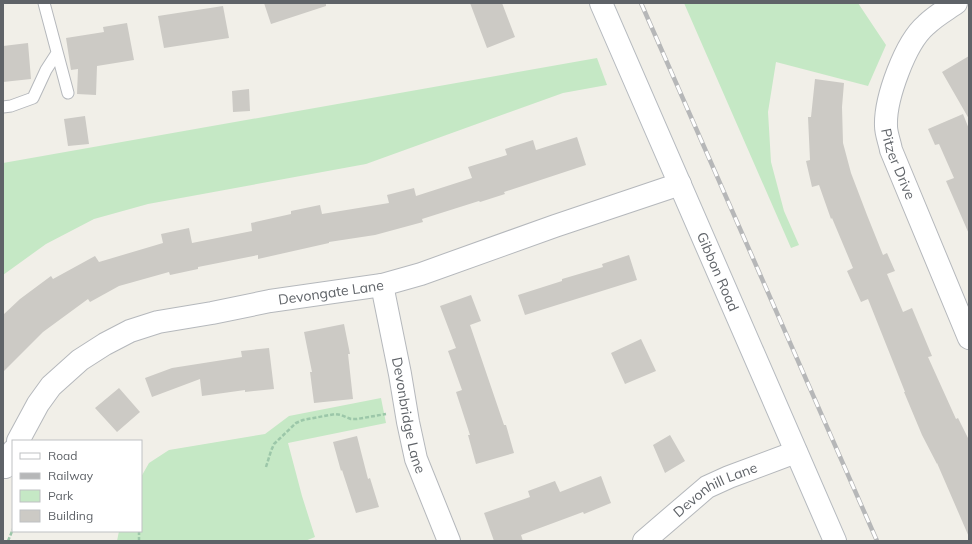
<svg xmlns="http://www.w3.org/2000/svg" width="972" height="544" font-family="Mulish,sans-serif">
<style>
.green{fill:#c5e8c5}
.building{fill:#cccac5}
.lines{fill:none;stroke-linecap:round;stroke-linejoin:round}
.lane-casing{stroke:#b5b8bc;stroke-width:13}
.street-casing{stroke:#b5b8bc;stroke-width:24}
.secondary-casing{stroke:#b6babf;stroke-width:24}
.path{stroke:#9cc7a9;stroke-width:2.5;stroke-dasharray:4 2;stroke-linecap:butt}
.lane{stroke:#fff;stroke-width:11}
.street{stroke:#fff;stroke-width:22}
.secondary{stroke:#fff;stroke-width:22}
.rail-casing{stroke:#b6b7b8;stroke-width:4.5}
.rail{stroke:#fff;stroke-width:3;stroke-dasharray:9;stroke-linecap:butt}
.labels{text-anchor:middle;stroke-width:3.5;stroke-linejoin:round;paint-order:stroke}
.street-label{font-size:14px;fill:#5f6368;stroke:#fff}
</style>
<rect width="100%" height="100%" fill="#f1efe8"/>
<path class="green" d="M 684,3 L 858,3 L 886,45 L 868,86 L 776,62 L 768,112 L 771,162 L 784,211 L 799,245 L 791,248 Z
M 597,58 L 607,85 L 563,93 L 366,164 L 148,204 L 94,219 L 46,244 L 3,275 L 3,163 Z
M 381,398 L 386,423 L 288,443 L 302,496 L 315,537 L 305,541 L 117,541 L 119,531 L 141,531 L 141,477 L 149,463 L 169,450 L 265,434 L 289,416 Z"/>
<path class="building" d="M 264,3 L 326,3 L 326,6 L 271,24 Z
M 470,3 L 502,3 L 515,37 L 487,48 Z
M 223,6 L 229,38 L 164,48 L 158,16 Z
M 127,23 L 134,60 L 97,66 L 96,95 L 77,94 L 78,69 L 71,70 L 66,38 L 104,32 L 103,27 Z
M 28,43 L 31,79 L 3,82 L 3,46 Z
M 969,56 L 969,119 L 942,72 Z
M 815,79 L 844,83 L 842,107 L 843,143 L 851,173 L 867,215 L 883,255 L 887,253 L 895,271 L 887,274 L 903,312 L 912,308 L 932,356 L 928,357 L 956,419 L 958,418 L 969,440 L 969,537 L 937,463 L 937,464 L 922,435 L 904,392 L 905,392 L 868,299 L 861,302 L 847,271 L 853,268 L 832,218 L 831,219 L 819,185 L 812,187 L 806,161 L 810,160 L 808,117 L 811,117 Z
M 249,89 L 250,111 L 233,112 L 232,91 Z
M 963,114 L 969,129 L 969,234 L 946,181 L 954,178 L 939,144 L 935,145 L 928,129 Z
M 85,116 L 89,144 L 68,146 L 64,119 Z
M 577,137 L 586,165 L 504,192 L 505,194 L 480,202 L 479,201 L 422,219 L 423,222 L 375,235 L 329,242 L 329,243 L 258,259 L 258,255 L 198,267 L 198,269 L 170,275 L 169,272 L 119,286 L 90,302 L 88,299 L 43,332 L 3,372 L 3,315 L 20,299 L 51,276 L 53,279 L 95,256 L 99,262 L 163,243 L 161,234 L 189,228 L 192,243 L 252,231 L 251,223 L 291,214 L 291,211 L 320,205 L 322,214 L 389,203 L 387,195 L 414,188 L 416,196 L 472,178 L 468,167 L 507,155 L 505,149 L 533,140 L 536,150 Z
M 629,255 L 637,280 L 525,315 L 518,295 L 562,281 L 562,279 L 603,267 L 602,264 Z
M 471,295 L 481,321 L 470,325 L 504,425 L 506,425 L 514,453 L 476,464 L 468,435 L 470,435 L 456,392 L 462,390 L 448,351 L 456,348 L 440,306 Z
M 344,324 L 350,354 L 348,354 L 353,399 L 314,403 L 310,372 L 312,372 L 304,332 Z
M 641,339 L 656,371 L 625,384 L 611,353 Z
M 269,348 L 274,389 L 245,392 L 245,390 L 202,396 L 200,379 L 152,397 L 145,378 L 172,368 L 242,357 L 241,351 Z
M 119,388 L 140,412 L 117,432 L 95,408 Z
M 670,435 L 685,461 L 665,473 L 653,445 Z
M 357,436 L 368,479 L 370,478 L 379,507 L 356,513 L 342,470 L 341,471 L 333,442 Z
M 601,476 L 611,503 L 584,514 L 583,512 L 521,535 L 523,541 L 494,541 L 484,513 L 530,497 L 528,491 L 555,481 L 560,492 Z"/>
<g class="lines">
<g class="lane-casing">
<path id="lane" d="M 44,3 L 68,93
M 3,107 L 11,106 L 33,98 L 46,70 L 57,53"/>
</g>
<g class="street-casing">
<g id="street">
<path id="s1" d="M 956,3 C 946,10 935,16 926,25 C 905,43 885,99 886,126 C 886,134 890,143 891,150 L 969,338"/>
<path id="s2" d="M 382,285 L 400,374 L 408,422 L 416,459 L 449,541"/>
<path id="s3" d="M 18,441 L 38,404 L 51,386 L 80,360 L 105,344 L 130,331 L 158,322 L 212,313 L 270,301 L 382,285 L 421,274 L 555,226 L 680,184"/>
<path d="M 5,467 L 13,451"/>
<path id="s4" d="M 644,541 L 707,487 L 729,477 L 796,452"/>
</g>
</g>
<g class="secondary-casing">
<g id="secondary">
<path id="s5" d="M 601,3 L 835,541"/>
</g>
</g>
<path class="path" d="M 266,467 L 271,451 L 274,444 L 296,423 L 303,420 L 335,414 L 341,415 L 351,419 L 357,419 L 386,414
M 139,531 L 139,541
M 8,541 L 13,529"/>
<use href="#lane" class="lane"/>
<use href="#street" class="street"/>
<use href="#secondary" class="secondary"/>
<g class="rail-casing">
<path id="rail" d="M 641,3 L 877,541"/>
</g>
<use href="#rail" class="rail"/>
</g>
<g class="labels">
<g class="street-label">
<text dy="5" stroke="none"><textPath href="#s1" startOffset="188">Pitzer Drive</textPath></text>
<text dy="5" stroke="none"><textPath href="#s5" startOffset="293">Gibbon Road</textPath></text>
<text dy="5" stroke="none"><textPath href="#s3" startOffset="366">Devongate Lane</textPath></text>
<text dy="5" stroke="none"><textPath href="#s2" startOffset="133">Devonbridge Lane</textPath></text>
<text dy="5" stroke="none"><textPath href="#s4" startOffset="89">Devonhill Lane</textPath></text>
</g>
</g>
<rect width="972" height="544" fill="none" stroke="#5f6368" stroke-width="8"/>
<rect x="12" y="440" width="130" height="92" fill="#ffffff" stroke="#bfc1c3"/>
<rect x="20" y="453" width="20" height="6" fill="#ffffff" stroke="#bfc1c3"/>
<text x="48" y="460" font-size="12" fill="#5f6368">Road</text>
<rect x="20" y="473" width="20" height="6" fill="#b6b7b8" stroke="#bfc1c3"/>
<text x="48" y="480" font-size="12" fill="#5f6368">Railway</text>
<rect x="20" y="490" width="20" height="12" fill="#c5e8c5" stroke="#bfc1c3"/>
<text x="48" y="500" font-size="12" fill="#5f6368">Park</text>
<rect x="20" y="510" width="20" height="12" fill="#cccac5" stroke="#bfc1c3"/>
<text x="48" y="520" font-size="12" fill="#5f6368">Building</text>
</svg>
